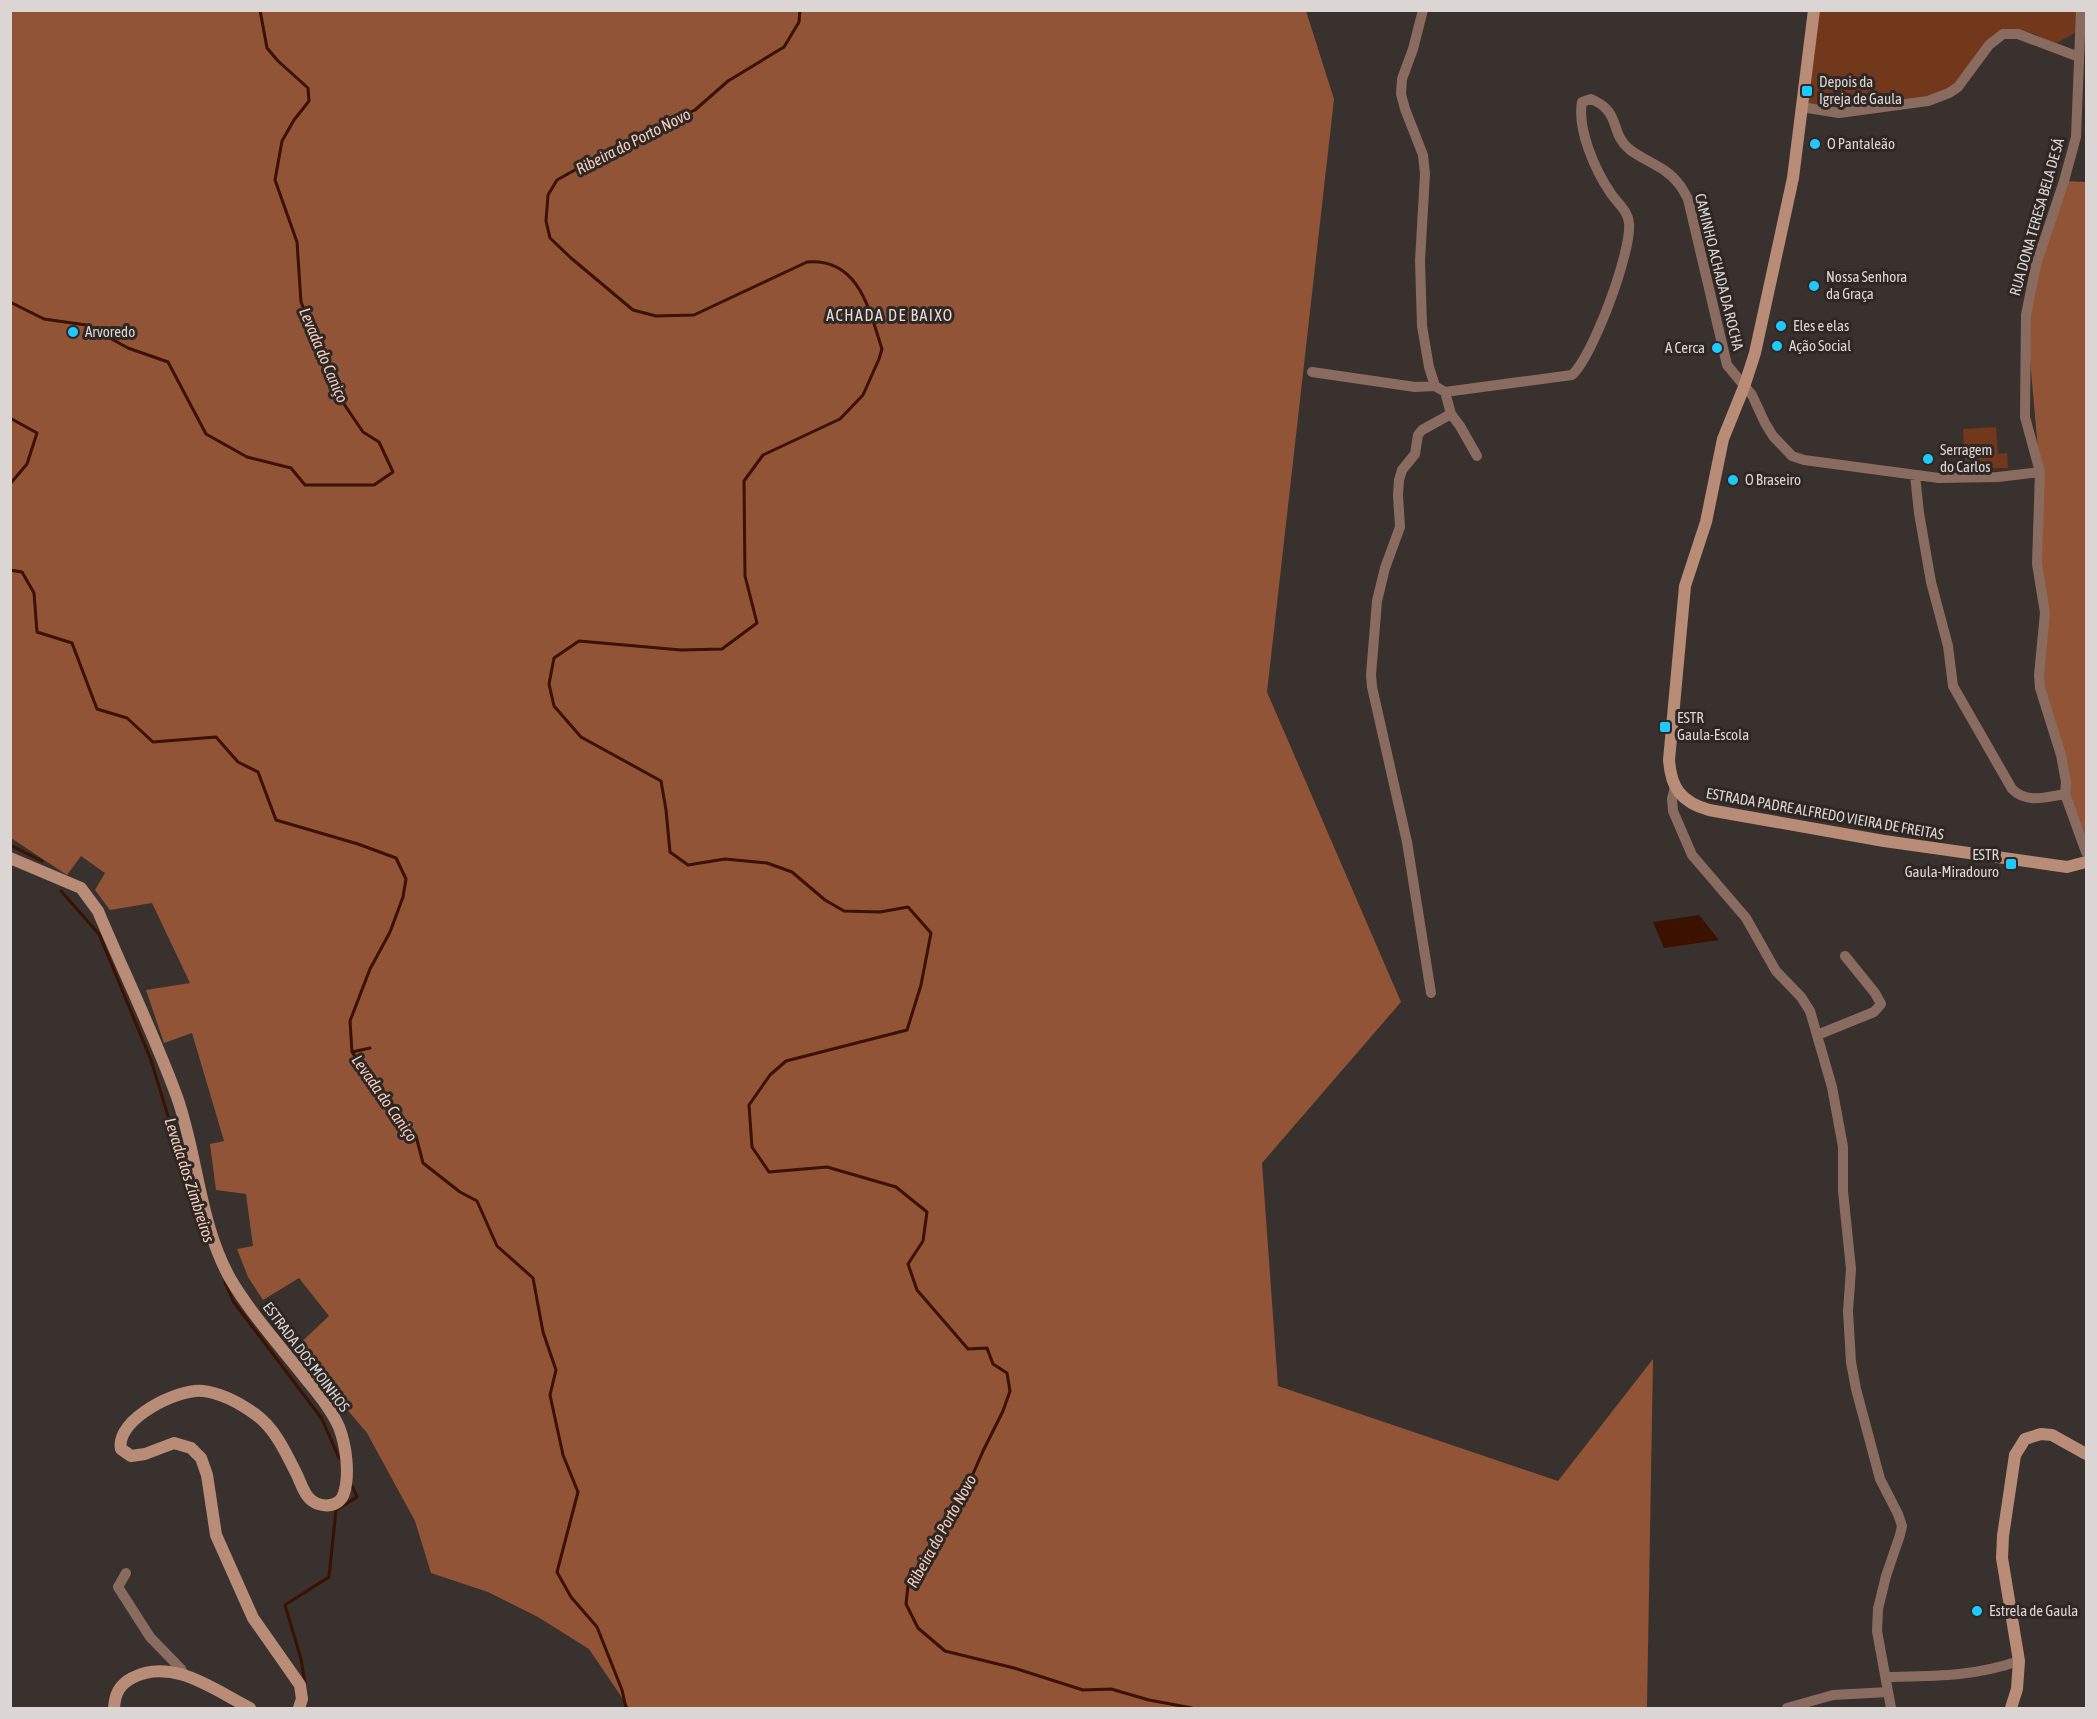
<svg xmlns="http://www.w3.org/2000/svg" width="2097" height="1719" font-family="'Asap Condensed',sans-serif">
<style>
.green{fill:#71381b}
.forest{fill:#925436}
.water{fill:#3b1100}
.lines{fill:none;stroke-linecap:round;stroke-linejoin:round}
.stream{stroke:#3b1100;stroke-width:3}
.street{stroke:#896c5f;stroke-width:10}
.secondary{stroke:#b98c77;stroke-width:12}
.poi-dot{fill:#1fc9fd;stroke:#2f2724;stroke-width:2}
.labels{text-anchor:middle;stroke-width:6;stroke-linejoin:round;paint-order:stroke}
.poi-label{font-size:15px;fill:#dbd6d4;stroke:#2f2724;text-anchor:start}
.street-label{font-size:15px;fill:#dbd6d4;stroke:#2f2724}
.water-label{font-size:16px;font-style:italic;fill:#f4cebd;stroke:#2f2724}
.neighbourhood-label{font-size:16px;letter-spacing:1.5px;fill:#e6dcd8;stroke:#2f2724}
</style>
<rect width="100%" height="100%" fill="#39312e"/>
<path class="green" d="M 1815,11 L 2081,11 L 2077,32 L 2055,44 L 2032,33 L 2025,37 L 2003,34 L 1949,93 L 1839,113 L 1801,107 Z
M 1996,427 L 1998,454 L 2007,453 L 2008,468 L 1965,469 L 1963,429 Z"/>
<path class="forest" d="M 10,11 L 1306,11 L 1334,99 L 1267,692 L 1401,1002 L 1262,1163 L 1278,1386 L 1558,1481 L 1653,1359 L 1647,1708 L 629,1708 L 589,1649 L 538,1617 L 488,1592 L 431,1573 L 415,1521 L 367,1433 L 295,1348 L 329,1316 L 299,1278 L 263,1300 L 248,1277 L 237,1249 L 253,1246 L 246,1194 L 216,1190 L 210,1144 L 224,1141 L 192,1033 L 164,1043 L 146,990 L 190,983 L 152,903 L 110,910 L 95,890 L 105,873 L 81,856 L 67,875 L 11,838 Z
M 2064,181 L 2086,182 L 2086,850 L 2040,688 L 2040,472 L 2026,315 Z"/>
<path class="water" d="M 1699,915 L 1719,940 L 1664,948 L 1653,922 Z"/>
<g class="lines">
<path class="stream" d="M 800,10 L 799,22 L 784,47 L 728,81 L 695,110 L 618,146 L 557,180 L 548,195 L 546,221 L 550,238 L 571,258 L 633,310 L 656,316 L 694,315 L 807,262 C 859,258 869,309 882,349 L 879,359 L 863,395 L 840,419 L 763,455 L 744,481 L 745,576 L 757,623 L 722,649 L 681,650 L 579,641 L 554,658 L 549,684 L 554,706 L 581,737 L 661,781 L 666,810 L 670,852 L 688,865 L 725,859 L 767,863 L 792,872 L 825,900 L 844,911 L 880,912 L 908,907 L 931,933 L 921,985 L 907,1030 L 786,1061 L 770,1075 L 749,1105 L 752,1147 L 769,1172 L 827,1167 L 896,1187 L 927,1212 L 923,1241 L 908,1264 L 917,1290 L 968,1349 L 987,1348 L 993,1364 L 1007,1373 L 1010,1391 L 1003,1411 L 983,1451 L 966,1490 L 948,1525 L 908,1586 L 906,1604 L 918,1628 L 945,1651 L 1014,1668 L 1083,1690 L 1111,1689 L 1149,1700 L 1192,1708
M 10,302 L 44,319 L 86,325 L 128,348 L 168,362 L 206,434 L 247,457 L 291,468 L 305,485 L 374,485 L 393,472 L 379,442 L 363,432 L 344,404 L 301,302 L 297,242 L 275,180 L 282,141 L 294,120 L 309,101 L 308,88 L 278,61 L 267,48 L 260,10
M 10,418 L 37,433 L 27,464 L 10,484
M 10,570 L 22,572 L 34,593 L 37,632 L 72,643 L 97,709 L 127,718 L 153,742 L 216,737 L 238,762 L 258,772 L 276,820 L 358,844 L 396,858 L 406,879 L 403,897 L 390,932 L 370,969 L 350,1021 L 352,1052 L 416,1136 L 423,1163 L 460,1192 L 477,1201 L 497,1246 L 533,1278 L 543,1332 L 556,1370 L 550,1395 L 563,1455 L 578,1492 L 557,1572 L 571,1597 L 597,1627 L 622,1690 L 626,1708
M 10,845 L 42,861
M 61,891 L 99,934 L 151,1060 L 190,1189 L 201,1217
M 352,1052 L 370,1048
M 225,1282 L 233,1301 L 322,1419 L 339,1458
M 305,1684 L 301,1659 L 285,1605 L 329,1577 L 336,1510 L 357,1497 L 352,1486"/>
<path class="street" d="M 1423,10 L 1413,49 L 1402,79 L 1401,94 L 1405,109 L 1423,155 L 1425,174 L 1420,261 L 1422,326 L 1429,367 L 1435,386 L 1445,392 L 1572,375 C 1593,356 1632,251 1629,223 C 1628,210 1616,202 1610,192 C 1595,170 1577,129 1582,102 L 1591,99 C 1622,112 1609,132 1629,149 C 1644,161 1666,167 1678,183 C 1682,187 1685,194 1688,199 L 1727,365 L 1752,395 L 1765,423 L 1773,436 L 1792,456 L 1804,460 L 1939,478 L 1998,477 L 2040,472
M 2081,10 L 2076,137 L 2064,181 L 2036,265 L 2026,315 L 2025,417 L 2040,472 L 2037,564 L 2045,613 L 2039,675 L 2040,688 L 2061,755 L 2066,782 L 2065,794 L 2086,852
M 1801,107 L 1839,113 L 1928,101 L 1949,93 L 1958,87 L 1989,45 L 2003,34 L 2018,34 L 2079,57
M 1312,372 L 1415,387 L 1435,386
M 1445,392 L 1451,414 L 1460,426 L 1477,456
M 1915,475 L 1919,513 L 1931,582 L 1948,646 L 1953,686 L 2012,789 C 2027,804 2046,797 2065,794
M 1675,787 L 1672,799 L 1673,811 L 1692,855 L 1746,918 L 1776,971 L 1801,997 L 1810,1011 L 1832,1087 L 1843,1147 L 1843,1191 L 1851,1269 L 1848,1311 L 1851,1362 L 1856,1389 L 1880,1479 L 1898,1514 L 1902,1526 L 1900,1535 L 1886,1576 L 1878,1609 L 1877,1631 L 1891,1708
M 1431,993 L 1407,842 L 1372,687 L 1371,675 L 1377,601 L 1385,568 L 1400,527 L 1398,495 L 1399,480 L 1402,470 L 1415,454 L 1418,435 L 1422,430 L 1451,414
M 1817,1035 L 1874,1012 L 1881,1004 L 1875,993 L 1845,956
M 126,1573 L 118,1587 L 150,1637 L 181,1669 L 183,1673
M 1886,1677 C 1934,1676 1972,1677 2019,1661
M 1787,1708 L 1833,1695 L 1888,1692"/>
<path class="secondary" d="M 1814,10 L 1793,178 L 1755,353 L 1744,387 L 1723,439 L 1706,522 L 1685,586 L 1669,760 C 1671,788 1681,802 1709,810 L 1884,841 L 2067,867 L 2086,862
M 10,858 L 81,888 L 98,911 C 124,973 154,1034 177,1097 C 198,1156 199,1224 231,1280 C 252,1315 281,1347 306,1379 C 318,1394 331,1409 339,1427 C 346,1445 350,1474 344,1493 C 340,1508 319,1509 309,1498 C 304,1493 301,1484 298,1477 C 287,1455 276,1429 255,1414 C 241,1404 221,1393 203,1391 C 179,1388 115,1419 121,1449 L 131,1456 L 145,1454 L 174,1443 L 191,1448 L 201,1458 L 207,1475 L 216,1535 L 253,1618 L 300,1685 L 302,1699 L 299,1708
M 114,1708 C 115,1694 119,1685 132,1678 C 173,1657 214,1690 250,1708
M 2011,1708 L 2017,1689 L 2019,1661 L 2002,1558 L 2003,1536 L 2015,1455 L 2025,1439 L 2041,1434 L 2052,1435 L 2086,1454"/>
</g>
<g class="poi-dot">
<rect x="1801" y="85" width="12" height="12" rx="3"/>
<circle cx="1815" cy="144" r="6"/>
<circle cx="1814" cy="286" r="6"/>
<circle cx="1781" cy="326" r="6"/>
<circle cx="73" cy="332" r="6"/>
<circle cx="1777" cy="346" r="6"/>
<circle cx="1717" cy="348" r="6"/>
<circle cx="1928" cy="459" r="6"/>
<circle cx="1733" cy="480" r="6"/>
<rect x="1659" y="721" width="12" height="12" rx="3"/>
<rect x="2005" y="858" width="12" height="12" rx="3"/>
<circle cx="1977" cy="1611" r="6"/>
</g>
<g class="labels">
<g class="poi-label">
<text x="1819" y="87">Depois da<tspan x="1819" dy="17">Igreja de Gaula</tspan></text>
<text x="1827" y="149">O Pantaleão</text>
<text x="1826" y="282">Nossa Senhora<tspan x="1826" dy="17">da Graça</tspan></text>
<text x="1793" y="331">Eles e elas</text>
<text x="85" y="337">Arvoredo</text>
<text x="1789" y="351">Ação Social</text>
<text x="1705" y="353" text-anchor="end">A Cerca</text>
<text x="1940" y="455">Serragem<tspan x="1940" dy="17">do Carlos</tspan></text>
<text x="1745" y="485">O Braseiro</text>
<text x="1677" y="723">ESTR<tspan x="1677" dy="17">Gaula-Escola</tspan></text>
<text x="1999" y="860" text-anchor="end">ESTR<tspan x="1999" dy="17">Gaula-Miradouro</tspan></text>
<text x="1989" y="1616">Estrela de Gaula</text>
</g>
<g class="street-label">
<text transform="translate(2037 217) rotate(-74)" y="5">RUA DONA TERESA BELA DE SÁ</text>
<text transform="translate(1719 272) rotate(76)" y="5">CAMINHO ACHADA DA ROCHA</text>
<text transform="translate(1825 814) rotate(10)" y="5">ESTRADA PADRE ALFREDO VIEIRA DE FREITAS</text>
<text transform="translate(306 1357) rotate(53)" y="5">ESTRADA DOS MOINHOS</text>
</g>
<g class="water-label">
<text transform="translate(633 141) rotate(-27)" y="6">Ribeira do Porto Novo</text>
<text transform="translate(324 355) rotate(67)" y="6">Levada do Caniço</text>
<text transform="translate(385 1098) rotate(55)" y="6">Levada do Caniço</text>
<text transform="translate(190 1180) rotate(72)" y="6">Levada dos Zimbreiros</text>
<text transform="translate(941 1531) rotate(-61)" y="6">Ribeira do Porto Novo</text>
</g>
<g class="neighbourhood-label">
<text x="890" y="321">ACHADA DE BAIXO</text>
</g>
</g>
<rect width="2097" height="1719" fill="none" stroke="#dbd6d4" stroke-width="24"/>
</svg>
